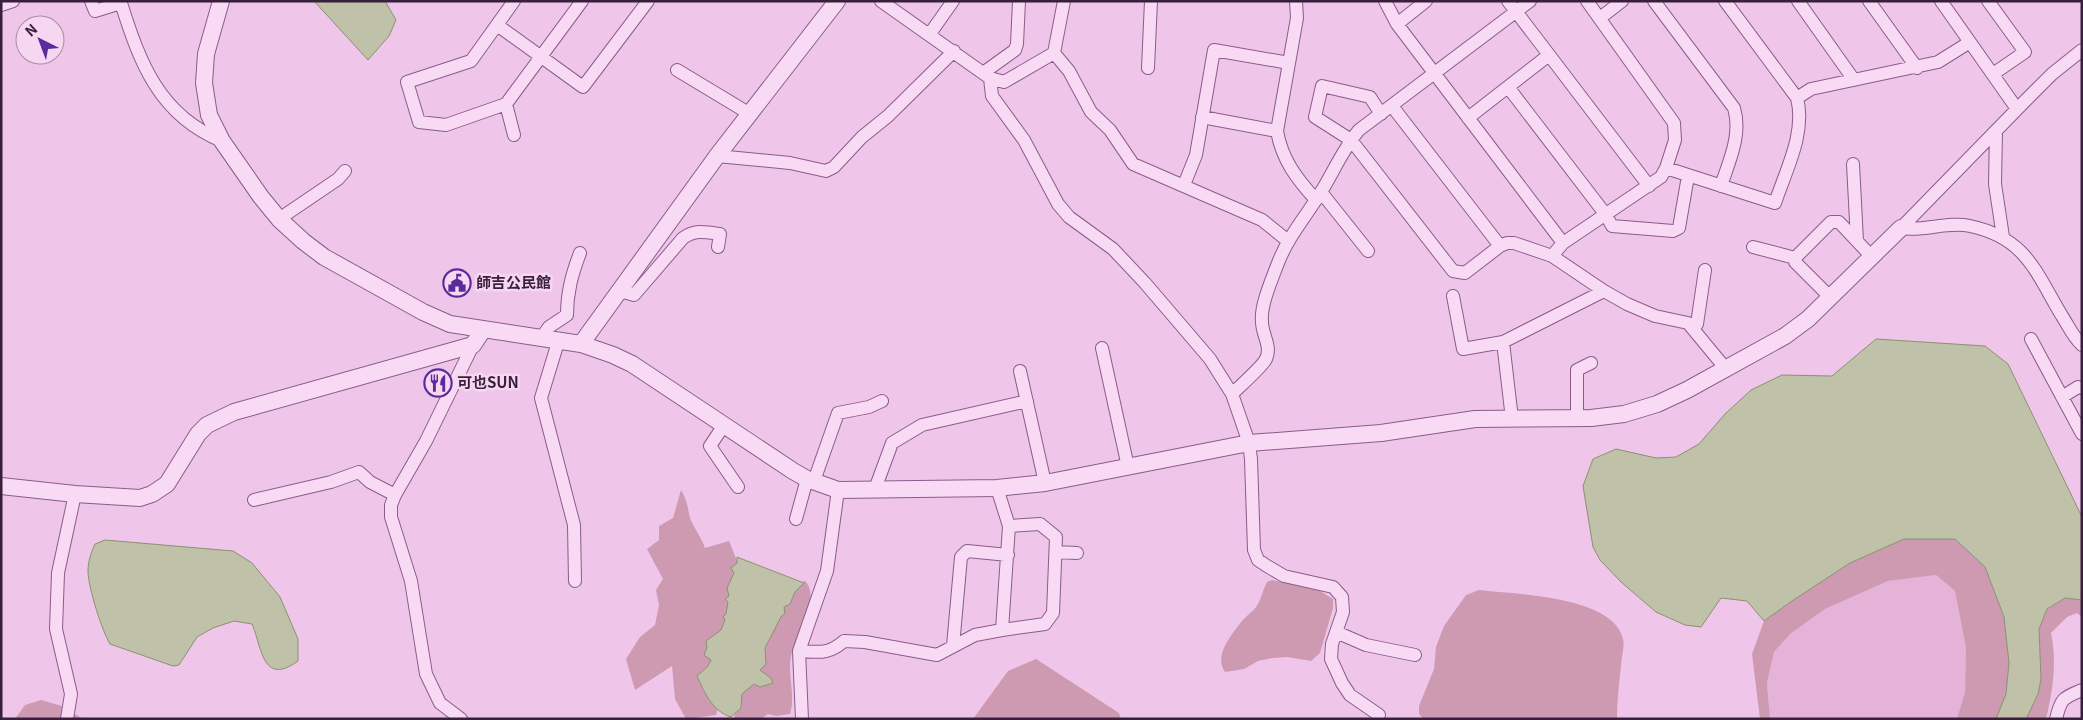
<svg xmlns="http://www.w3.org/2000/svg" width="2083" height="720" font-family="Georgia,'Noto Sans JP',serif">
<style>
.farmland{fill:#e4b3d7}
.green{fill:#cd9ab1}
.water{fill:#bfc2a8;stroke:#8b916e}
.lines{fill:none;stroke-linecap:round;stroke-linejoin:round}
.minor-casing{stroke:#895c8a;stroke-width:14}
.tertiary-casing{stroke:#895c8a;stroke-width:18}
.minor{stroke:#f9daf5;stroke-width:12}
.tertiary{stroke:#f9daf5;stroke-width:16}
.labels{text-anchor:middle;stroke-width:5;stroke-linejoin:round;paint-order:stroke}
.poi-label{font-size:15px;font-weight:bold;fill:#381f3b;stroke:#f6d6f1;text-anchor:start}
</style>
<rect width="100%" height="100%" fill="#efc6e9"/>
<path class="farmland" d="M 1936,575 L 1955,591 L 1966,648 L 1965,692 L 1957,719 L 1770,719 L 1767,683 L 1774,652 L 1790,634 L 1825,609 L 1888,581 Z"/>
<path class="green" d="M 681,490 C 688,503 687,505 690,518 C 692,524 702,539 705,548 L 729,541 L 740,568 L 720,703 L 716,715 L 686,719 L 675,699 L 672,666 L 635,690 L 626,659 L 640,637 L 655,625 L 659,605 L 656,590 L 663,579 L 647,549 L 659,540 L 659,526 L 673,518 Z
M 1904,539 L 1955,539 L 1985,567 L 2004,617 L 2009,663 L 2006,695 L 1996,719 L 1957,719 L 1965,692 L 1966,648 L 1955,591 L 1936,575 L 1888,581 L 1825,609 L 1790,634 L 1774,652 L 1767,683 L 1770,719 L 1760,719 L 1752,654 L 1764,621 L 1789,603 L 1850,563 Z
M 1272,580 L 1320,591 L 1333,599 L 1333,608 L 1320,653 L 1311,661 L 1287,657 L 1272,658 L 1258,661 L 1244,669 L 1225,672 C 1213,656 1232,634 1242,621 C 1247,615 1255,610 1258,604 C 1262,597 1263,589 1267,582 Z
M 805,581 C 822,598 796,637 791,656 C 787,675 796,695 790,714 L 776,716 L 768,714 L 761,719 L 735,719 L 734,709 L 758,668 L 771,626 L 797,584 Z
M 1479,590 C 1514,594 1614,596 1623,639 C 1625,647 1621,658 1621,666 C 1619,683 1617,701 1617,719 L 1423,718 L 1419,714 L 1419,706 L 1434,669 L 1436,647 L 1444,626 L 1466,595 Z
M 2065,598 L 2082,600 L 2082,617 L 2077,613 L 2067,617 L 2051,633 C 2057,662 2053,690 2046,719 L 2026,719 L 2038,694 L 2041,679 L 2039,629 L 2047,609 Z
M 1036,659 L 1119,713 L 1121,719 L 973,719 L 1008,671 Z
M 41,700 L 62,706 L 83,719 L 15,719 L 25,705 Z"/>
<path class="water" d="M 314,1 L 385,1 L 396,20 L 389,36 L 368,60 Z
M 1876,339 L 1985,346 L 2008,364 L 2082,517 L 2082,600 L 2065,598 L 2047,609 L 2039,629 L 2041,679 L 2038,694 L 2026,719 L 1996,719 L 2006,694 L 2009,663 L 2004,617 L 1985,567 L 1955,539 L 1904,539 L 1850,563 L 1789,603 L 1764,621 L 1747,601 L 1721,598 L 1701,627 L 1685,625 L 1656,612 L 1621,582 L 1600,560 L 1593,547 L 1583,486 L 1593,459 L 1616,449 L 1656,458 L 1676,457 L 1699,444 L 1725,414 L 1751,390 L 1782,375 L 1832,376 Z
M 105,540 L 233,551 L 252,563 L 280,597 L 298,639 L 298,661 C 262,687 262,647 252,624 L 234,621 L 213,628 L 197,637 L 179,665 L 173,666 L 110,644 C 102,631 88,587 88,571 C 88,561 91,553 95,544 Z
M 737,557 L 804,583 L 795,592 L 790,604 L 784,607 L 785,613 L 781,617 L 765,648 L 766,664 L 760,670 L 771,678 L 773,683 L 760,687 L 754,684 L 742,694 L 741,708 L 731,717 C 713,712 704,692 697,676 L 708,666 L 711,660 L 704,655 L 707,648 L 706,641 L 721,630 L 725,620 L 723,617 L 726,614 L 728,602 L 725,599 L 729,596 L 727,588 L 734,573 L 731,568 L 737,563 Z"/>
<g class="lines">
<g class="minor-casing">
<path id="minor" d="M 91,1 L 95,11 L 121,3 C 140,63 159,115 222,141
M 514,1 L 471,61 L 407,82 L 419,122 L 446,125 L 506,104 L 582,1
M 881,1 L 990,78 L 1004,82 L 1054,53
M 1064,1 L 1054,53 L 1069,71 L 1091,112 L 1110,130 L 1133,164 L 1262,220 L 1288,241
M 1296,1 L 1297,18 L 1277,131 C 1282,160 1297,179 1316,200
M 1385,1 L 1397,24 L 1563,243
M 1508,1 L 1649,186
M 1587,1 L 1674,123 L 1675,140 L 1666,168
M 1654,1 L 1734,108 C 1742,135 1729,161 1721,186
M 1798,1 L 1854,80
M 1869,1 L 1917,68
M 1941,1 L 2017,109
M 1988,1 L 2025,52 L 1993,74
M 1,5 L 13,1
M 1600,18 L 1622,1
M 1397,24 L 1426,1
M 497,25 L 583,87 L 648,1
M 929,35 L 953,1
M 1148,68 L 1151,1
M 677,70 L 750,114
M 983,73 L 1015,50 L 1017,44 L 1019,1
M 990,78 L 992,96 L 1024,140 L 1058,204 L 1069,217 L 1113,249 L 1145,283 L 1210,359 L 1232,394 L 1249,443 L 1251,459 L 1254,550 L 1258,560 L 1267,566 L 1284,576 L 1333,587 L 1342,597 L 1343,612 L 1332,644 L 1331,659 L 1342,683 L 1350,695 L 1379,715
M 1508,87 L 1606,215 L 1612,226 L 1673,231 L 1679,228 L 1688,176
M 1797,98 L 1811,89 L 1938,62 L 1970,42
M 506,104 L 514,135
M 1392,106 L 1500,246
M 1381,114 L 1370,97 L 1322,86 L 1315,117 L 1351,140 L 1453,271 L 1465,273 L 1500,246 L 1507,243 L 1514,243 L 1552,256 L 1604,291 L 1627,304 L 1655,316 L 1688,323 L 1726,369
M 1202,117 L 1277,131
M 1468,118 L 1549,55
M 1996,131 L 1995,184 L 2003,237
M 717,156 L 790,163 L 826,171 L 834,167 L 862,137 L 888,116 L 954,51
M 1853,164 L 1857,241
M 1184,185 L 1196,155 L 1214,50 L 1289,63
M 1321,192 L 1368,251
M 279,219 L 338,179 L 345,171
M 1901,228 L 2024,102 L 2052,74 L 2082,50
M 1901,228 C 1924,232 1947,221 1970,226 C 2026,238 2035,271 2062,316 C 2068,325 2073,337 2082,345
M 1753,247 L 1795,258
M 1552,256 L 1563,243 L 1661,177 L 1666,168 L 1775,203 C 1786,170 1806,133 1797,98 L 1725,1
M 620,291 L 634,295 L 683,238 C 695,229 706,232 720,234 L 718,247
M 1453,296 L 1463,349 L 1503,342 L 1604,291
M 1831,298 L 1795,262 L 1795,258 L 1831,222 L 1839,222 L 1872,257
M 1693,328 L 1697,324 L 1705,270
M 542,337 L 549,327 L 567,315 C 567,292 572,274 580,253
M 559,339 L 541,398 L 574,525 L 575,581
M 2031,339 L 2082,434
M 1503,342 L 1512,419
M 1102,348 L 1128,467
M 1020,371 L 1045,483
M 1232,394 C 1240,386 1262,367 1266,359 C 1272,346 1262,335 1262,322 C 1260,306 1272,279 1278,263 C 1288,237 1306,216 1321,192 C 1334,171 1343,149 1359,130 L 1530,1
M 2062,397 L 2078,387 L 2082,388
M 1577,418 L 1577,370 L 1591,363
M 724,425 L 710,446 L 738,487
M 814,481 L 838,413 L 869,407 L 882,401
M 875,489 L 892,443 L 922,425 L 1027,401
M 254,500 L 331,482 L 359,472 L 370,482 L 395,495
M 796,519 L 807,479
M 1056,552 L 1077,553
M 1002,630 L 1045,624 L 1053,613 L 1056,537 L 1040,524 L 1009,526
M 1336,632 L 1366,645 L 1415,655
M 953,646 L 961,557 L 967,551 L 1008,555
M 799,651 C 819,652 828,655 844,641 L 865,642 L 937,655 L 975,635 L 1002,630 L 1009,526 L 997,488
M 67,719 L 71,694 L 56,629 L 58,573 L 75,494
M 461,719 L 440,703 L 426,674 L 411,581 L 391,517 L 391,505 L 395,495 L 426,441 L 473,345
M 802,719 L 799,651 L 827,571 L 838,490
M 2056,719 C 2061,698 2063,698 2082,690"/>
</g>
<g class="tertiary-casing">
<path id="tertiary" d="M 221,1 L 206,54 L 204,83 L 209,115 L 222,141 L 261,197 L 279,219 L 303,241 L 324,257 L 423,312 L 450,324 L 581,344 L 613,355 L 632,364 L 793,471 L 807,479 L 838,490 L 997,488 L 1045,483 L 1249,443 L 1381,433 L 1475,419 L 1591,418 L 1624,414 L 1657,404 L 1687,390 L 1785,336 L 1808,319 L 1901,228
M 581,344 L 717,156 L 837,1
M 1,486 L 75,494 L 140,498 L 152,494 L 167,484 L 198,434 L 207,425 L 234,412 L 473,345 L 483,330"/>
</g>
<use href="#minor" class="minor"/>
<use href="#tertiary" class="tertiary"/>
</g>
<defs>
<g id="civic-ring" transform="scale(1.4375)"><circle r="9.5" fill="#f6d6f1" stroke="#5a2b9a" stroke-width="1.5"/><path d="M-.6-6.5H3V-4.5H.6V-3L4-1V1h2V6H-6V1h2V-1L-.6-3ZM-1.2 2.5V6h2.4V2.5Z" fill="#5a2b9a"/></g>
<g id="restaurant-ring" transform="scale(1.4375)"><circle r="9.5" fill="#f6d6f1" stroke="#5a2b9a" stroke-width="1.5"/><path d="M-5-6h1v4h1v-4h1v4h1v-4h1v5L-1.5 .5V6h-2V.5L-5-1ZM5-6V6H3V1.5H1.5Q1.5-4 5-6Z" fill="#5a2b9a"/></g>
</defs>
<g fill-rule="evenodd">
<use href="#civic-ring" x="457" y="283"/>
<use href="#restaurant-ring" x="438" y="383"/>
</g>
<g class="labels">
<g class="poi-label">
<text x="476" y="288">師吉公民館</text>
<text x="457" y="388">可也SUN</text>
</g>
</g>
<rect width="2083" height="720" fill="none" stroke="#381f3b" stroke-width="5"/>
<g transform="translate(40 40) rotate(318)"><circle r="24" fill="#f6d6f1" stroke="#aa8da8"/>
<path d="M0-4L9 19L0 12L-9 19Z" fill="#5a2b9a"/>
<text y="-8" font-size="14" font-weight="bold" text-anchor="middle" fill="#381f3b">N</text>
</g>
</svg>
